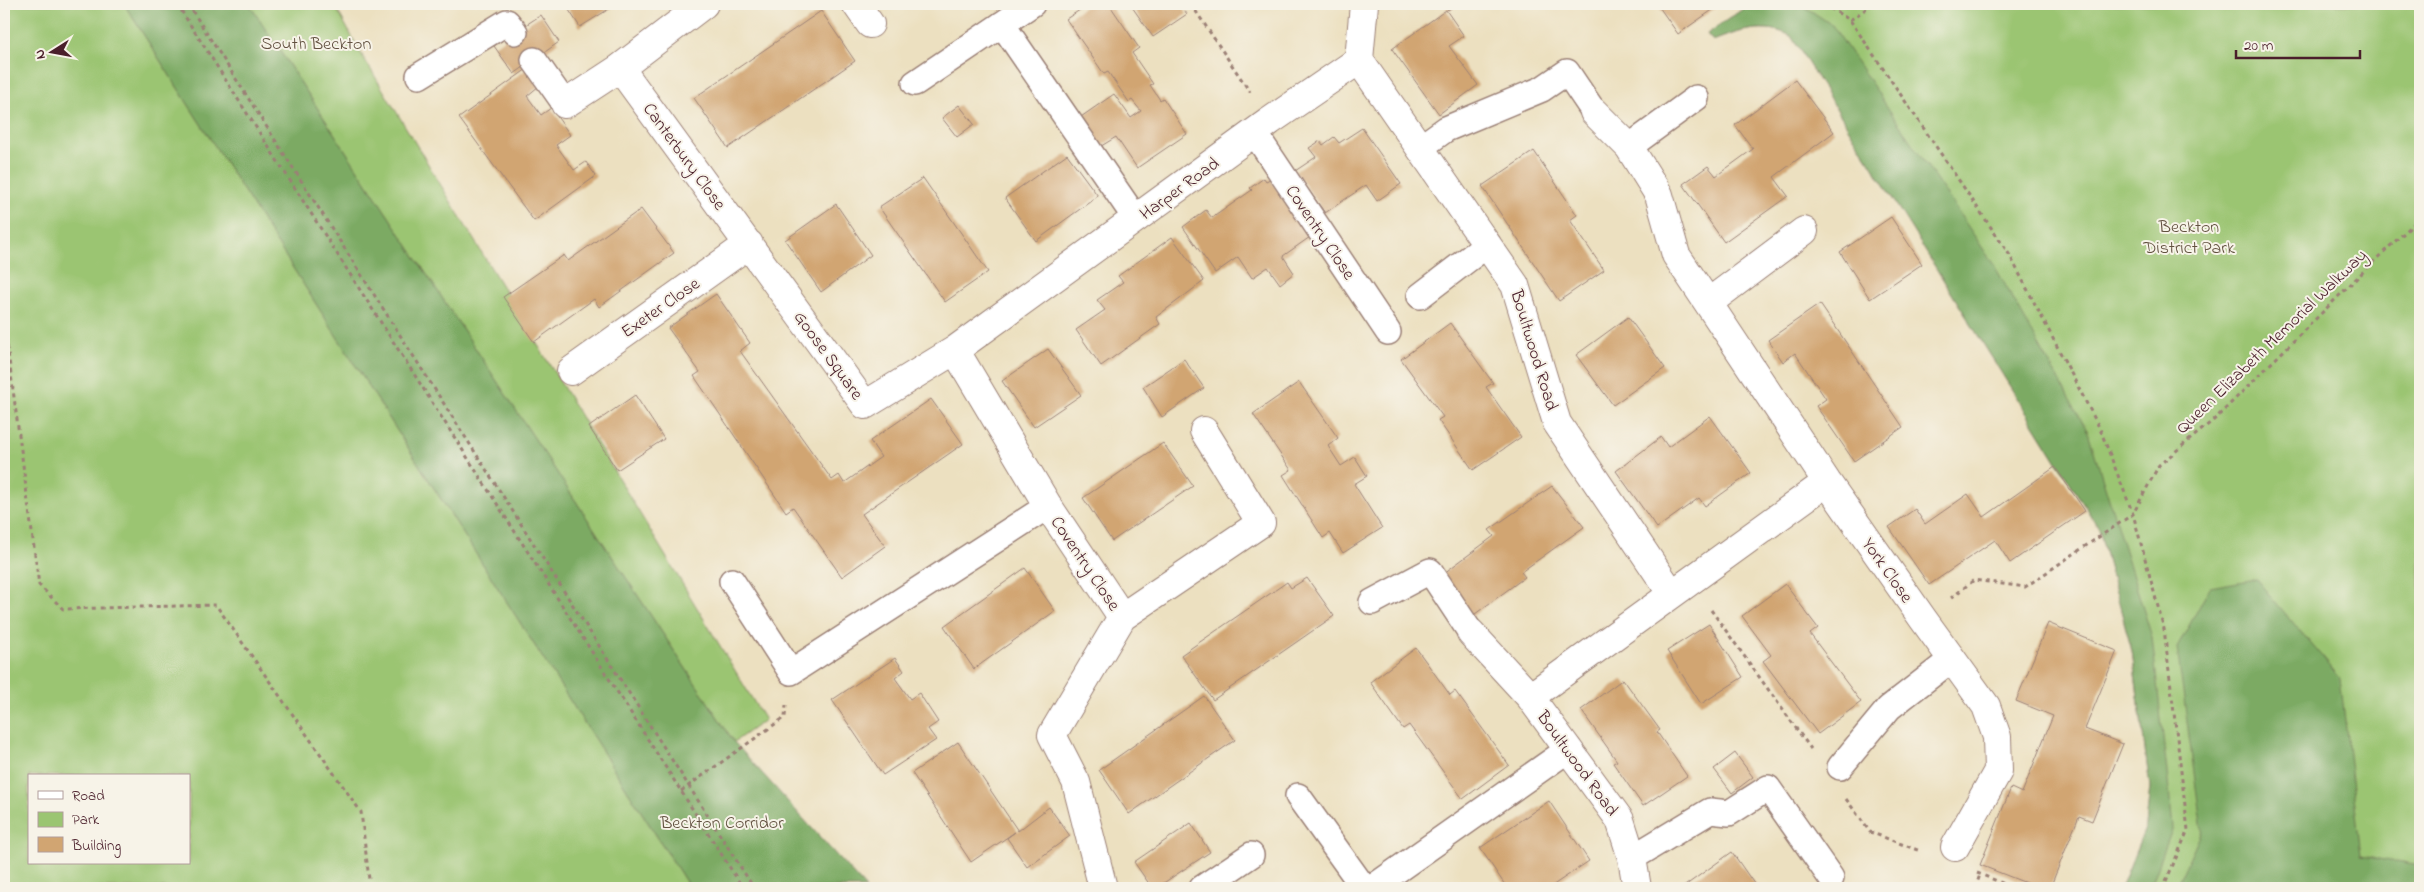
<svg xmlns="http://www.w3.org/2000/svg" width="2424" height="892" font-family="'Indie Flower',sans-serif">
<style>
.green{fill:#9bc572;stroke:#72724e;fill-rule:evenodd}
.forest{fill:#7caa64;stroke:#636448}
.building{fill:#d1a572}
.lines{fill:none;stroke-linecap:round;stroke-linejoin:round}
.service-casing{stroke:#9b8076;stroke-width:28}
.minor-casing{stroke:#9b8076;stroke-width:30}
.path{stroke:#9b8076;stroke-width:3;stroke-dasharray:4 4;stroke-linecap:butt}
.service{stroke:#fff;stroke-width:25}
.minor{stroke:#fff;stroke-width:28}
.labels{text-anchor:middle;stroke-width:4;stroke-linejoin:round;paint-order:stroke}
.park-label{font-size:18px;fill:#625140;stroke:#f7f3e8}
.street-label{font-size:18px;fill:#4a1f2b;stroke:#f7f3e8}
</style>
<rect width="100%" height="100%" fill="#f7f3e8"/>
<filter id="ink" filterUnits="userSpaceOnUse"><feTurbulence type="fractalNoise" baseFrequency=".02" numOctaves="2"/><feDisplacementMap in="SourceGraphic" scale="10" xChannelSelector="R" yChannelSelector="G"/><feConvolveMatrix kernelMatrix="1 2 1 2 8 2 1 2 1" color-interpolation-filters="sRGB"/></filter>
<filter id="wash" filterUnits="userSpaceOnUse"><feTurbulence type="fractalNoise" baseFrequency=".0096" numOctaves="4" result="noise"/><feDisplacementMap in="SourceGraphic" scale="20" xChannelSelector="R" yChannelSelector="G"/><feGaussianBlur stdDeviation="1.12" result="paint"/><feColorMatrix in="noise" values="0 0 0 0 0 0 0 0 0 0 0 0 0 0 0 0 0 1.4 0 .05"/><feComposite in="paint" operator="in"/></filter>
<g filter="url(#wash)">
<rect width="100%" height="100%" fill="#ece0c0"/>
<path class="green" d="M 4,4 L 124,4 L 690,888 L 4,888 ZM 29,776 L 189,776 L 189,863 L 29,863 Z
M 249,4 L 334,4 L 362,55 L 765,720 L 734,742 Z
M 1750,4 L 2420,4 L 2420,888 L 2121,888 L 2146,826 L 2150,787 L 2132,651 L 2099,529 L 1791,36 C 1765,22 1738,31 1713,41 L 1707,34 Z"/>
<path class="forest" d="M 124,4 L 249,4 L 734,742 L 866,888 L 690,888 Z
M 1750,4 L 1801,4 L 1832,25 L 1994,265 L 2088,432 L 2152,637 L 2173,827 L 2150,888 L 2121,888 L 2146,826 L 2150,787 L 2132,651 L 2099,529 L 1791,36 C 1765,22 1738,31 1713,41 L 1707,34 Z
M 2256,579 L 2340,678 L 2361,856 L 2420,866 L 2420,888 L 2176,888 L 2202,831 L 2177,648 L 2210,587 Z"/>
<g id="blocks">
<path class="building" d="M 565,4 L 617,4 L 580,27 Z
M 1089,4 L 1109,4 L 1139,48 L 1132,53 L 1153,84 L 1150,85 L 1160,100 L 1163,98 L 1187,134 L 1137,168 L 1116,137 L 1098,148 L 1078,119 L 1114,94 L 1131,118 L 1141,111 L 1132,100 L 1129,102 L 1108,72 L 1104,74 L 1066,19 Z
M 1130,4 L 1180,4 L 1187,14 L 1153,37 Z
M 1444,4 L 1457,4 L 1448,10 Z
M 1657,4 L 1721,4 L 1678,34 Z
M 1446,10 L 1464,36 L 1449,46 L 1478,85 L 1439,114 L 1392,49 Z
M 821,11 L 855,61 L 728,148 L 694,98 Z
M 541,15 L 559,42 L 514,74 L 494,46 Z
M 527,69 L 539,86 L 527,96 L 541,115 L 551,108 L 570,135 L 556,145 L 574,170 L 586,162 L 596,176 L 534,221 L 459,118 Z
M 1795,80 L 1834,132 L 1774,177 L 1788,196 L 1724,242 L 1683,184 L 1708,166 L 1716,176 L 1753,149 L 1735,125 Z
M 959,105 L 974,124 L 957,137 L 942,118 Z
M 1362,128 L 1401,184 L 1377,201 L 1366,185 L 1325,213 L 1295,171 L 1316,157 L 1309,148 L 1320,141 L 1323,145 L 1334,137 L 1339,143 Z
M 1534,151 L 1577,215 L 1570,220 L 1604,270 L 1559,301 L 1482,186 Z
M 1067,154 L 1098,196 L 1036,241 L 1005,198 Z
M 923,178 L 988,272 L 945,302 L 879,207 Z
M 1264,178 L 1266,181 L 1270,179 L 1310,237 L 1283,256 L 1294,273 L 1280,284 L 1268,267 L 1252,278 L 1238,257 L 1215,273 L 1183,227 L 1206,210 L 1212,218 L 1252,190 L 1250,188 Z
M 836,204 L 871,255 L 821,292 L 785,240 Z
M 641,209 L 674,253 L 599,307 L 594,299 L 534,342 L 503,297 L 564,255 L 568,261 Z
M 1891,217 L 1922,264 L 1870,299 L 1840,252 Z
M 1172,237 L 1204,281 L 1156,317 L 1160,324 L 1101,366 L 1076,330 L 1105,310 L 1097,300 L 1123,282 L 1118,276 Z
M 716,294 L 750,343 L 740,351 L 832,480 L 839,475 L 844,483 L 881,457 L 870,441 L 931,399 L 963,444 L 862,514 L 885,546 L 842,577 L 793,507 L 786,512 L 694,376 L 700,372 L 668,328 Z
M 1820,304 L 1903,427 L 1854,461 L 1816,406 L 1826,399 L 1795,353 L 1783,362 L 1768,340 Z
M 1628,317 L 1665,368 L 1613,405 L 1576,355 Z
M 1450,323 L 1493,383 L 1486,387 L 1521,437 L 1473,470 L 1438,420 L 1443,417 L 1401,359 Z
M 1048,349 L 1081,395 L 1034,427 L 1002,381 Z
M 1184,359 L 1204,388 L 1162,417 L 1143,387 Z
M 1299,382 L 1338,438 L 1328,446 L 1341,466 L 1355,457 L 1367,476 L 1354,484 L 1382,528 L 1343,553 L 1330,533 L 1323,538 L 1283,475 L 1291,470 L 1253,414 Z
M 635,395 L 664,439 L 617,470 L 589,427 Z
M 1710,416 L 1751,473 L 1705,506 L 1699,498 L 1657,528 L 1616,471 L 1661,437 L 1668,447 Z
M 1163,443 L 1193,486 L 1112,541 L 1083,498 Z
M 2055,467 L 2085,511 L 2010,563 L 1995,540 L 1929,585 L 1889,527 L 1915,509 L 1925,524 L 1968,494 L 1984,517 Z
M 1552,486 L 1584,527 L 1521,572 L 1525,577 L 1471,617 L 1440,576 L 1494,536 L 1489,530 Z
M 1025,568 L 1055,611 L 974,669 L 944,626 Z
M 1307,578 L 1334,616 L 1213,700 L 1181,655 L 1287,582 L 1291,588 Z
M 1785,584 L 1818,628 L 1810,634 L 1861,702 L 1818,734 L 1763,661 L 1771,655 L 1742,616 Z
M 2048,623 L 2117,651 L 2085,729 L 2123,744 L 2092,821 L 2079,816 L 2050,888 L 2039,888 L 1980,865 L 2011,788 L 2022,793 L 2053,716 L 2016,701 Z
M 1709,624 L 1743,677 L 1701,704 L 1667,651 Z
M 1416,648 L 1450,695 L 1455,691 L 1509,765 L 1463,799 L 1409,725 L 1403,729 L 1370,682 Z
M 895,658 L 904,671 L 895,678 L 910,699 L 919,693 L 938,722 L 928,729 L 936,740 L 883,775 L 832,700 Z
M 1623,679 L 1660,730 L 1657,732 L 1687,776 L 1643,806 L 1613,763 L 1617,761 L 1581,710 Z
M 1204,696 L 1235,740 L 1129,814 L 1099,770 Z
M 958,742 L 1018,831 L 1049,807 L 1070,836 L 1027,867 L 1007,838 L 1015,832 L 971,862 L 912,773 Z
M 1735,753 L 1753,777 L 1732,793 L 1714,769 Z
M 1549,801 L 1589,861 L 1549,888 L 1507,888 L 1480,848 Z
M 1191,823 L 1210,852 L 1156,888 L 1152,888 L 1134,862 Z
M 1732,852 L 1757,888 L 1682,888 Z"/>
</g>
</g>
<g filter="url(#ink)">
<use href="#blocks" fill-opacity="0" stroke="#9b8076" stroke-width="1"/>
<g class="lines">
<g class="service-casing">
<path id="service" d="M 1002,24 L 1136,219
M 534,60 L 565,104
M 419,76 L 507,22 L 515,32
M 915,83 L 1032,4
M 1254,132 L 1388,332
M 1421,147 L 1446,129 L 1542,89 L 1567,72 L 1594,112
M 1629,147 L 1696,98
M 1420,296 L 1488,244
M 732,581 L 791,672 L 1048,506
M 1372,602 L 1430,571 L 1471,633
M 1840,767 L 1889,708 L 1952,659
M 1298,796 L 1364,888
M 1632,858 L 1710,811 L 1729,813 L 1768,788 L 1831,878
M 1202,888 L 1251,855
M 1372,888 L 1569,749"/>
</g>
<g class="minor-casing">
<path id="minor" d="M 856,4 L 870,24
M 1359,60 L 1515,285 L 1557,423 L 1672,594
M 620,68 L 865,405 L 955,350 L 1270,121 L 1359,60 L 1364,4
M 565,104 L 620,68 L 704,4
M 1594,112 L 1629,147 L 1659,195 L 1676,255 L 1708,303 L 1827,482 L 1923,619 L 1986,706 L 1997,737 L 1998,771 L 1955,847
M 1708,303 L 1804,231
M 955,350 L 1048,506 L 1122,617
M 571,371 L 749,244
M 1471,633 L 1530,697 L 1620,820 L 1632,858 L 1637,888
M 1530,697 L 1827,482
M 1103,888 L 1076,782 L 1052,735 L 1122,617 L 1261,523 L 1204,431"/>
</g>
<path class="path" d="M 177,4 L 743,888
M 188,4 L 754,888
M 1191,4 L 1250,92
M 1823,4 L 1850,20 L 2009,254 L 2100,429 L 2133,514 L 2164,629 L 2188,830 L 2163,888
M 1850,20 L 1873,4
M 4,322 L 39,585 L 63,609 L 216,605 L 361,812 L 370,888
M 1951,598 L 1974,580 L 2025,587 L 2133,514 L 2159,465 L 2216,418 L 2373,262 L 2420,218
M 1711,610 L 1811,749
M 681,791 L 785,717 L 786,705
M 1846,799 L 1870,832 L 1920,851
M 1977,873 L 2015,888
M 1975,888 L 1980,875"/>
<use href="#service" class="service"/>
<use href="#minor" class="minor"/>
</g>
</g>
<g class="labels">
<g class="park-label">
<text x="316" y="49">South Beckton</text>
<text x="2189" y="232">Beckton<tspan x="2189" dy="21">District Park</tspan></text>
<text x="722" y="828">Beckton Corridor</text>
</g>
<g class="street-label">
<text transform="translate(685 156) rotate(54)" y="6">Canterbury Close</text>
<text transform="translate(1179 188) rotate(-36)" y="6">Harper Road</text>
<text transform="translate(1321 232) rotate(56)" y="6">Coventry Close</text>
<text transform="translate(660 307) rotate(-35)" y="6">Exeter Close</text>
<text transform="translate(2271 341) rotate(-44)" y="6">Queen Elizabeth Memorial Walkway</text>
<text transform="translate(1535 350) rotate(73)" y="6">Boultwood Road</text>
<text transform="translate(829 355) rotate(54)" y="6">Goose Square</text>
<text transform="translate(1086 563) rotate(56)" y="6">Coventry Close</text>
<text transform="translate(1888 570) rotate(55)" y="6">York Close</text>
<text transform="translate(1578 763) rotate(54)" y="6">Boultwood Road</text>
</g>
</g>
<rect width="2424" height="892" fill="none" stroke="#f7f3e8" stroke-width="20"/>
<rect x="28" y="774" width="162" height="90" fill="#f7f3e8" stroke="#b29e9c"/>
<rect x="38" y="791" width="25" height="8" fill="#ffffff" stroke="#b29e9c"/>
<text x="72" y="800" font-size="15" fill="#4a1f2b">Road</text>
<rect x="38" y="812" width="25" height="15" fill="#9bc572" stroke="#b29e9c"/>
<text x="72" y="824" font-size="15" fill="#4a1f2b">Park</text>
<rect x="38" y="837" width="25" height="15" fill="#d1a572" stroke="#b29e9c"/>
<text x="72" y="850" font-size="15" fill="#4a1f2b">Building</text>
<g transform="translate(52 52) rotate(259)" stroke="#f7f3e8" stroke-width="4" paint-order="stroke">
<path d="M0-4L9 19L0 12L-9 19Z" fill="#4a1f2b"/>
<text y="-8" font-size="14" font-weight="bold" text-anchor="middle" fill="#4a1f2b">N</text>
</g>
<path d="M2236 50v8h124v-8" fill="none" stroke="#4a1f2b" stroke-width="2.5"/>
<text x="2244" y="50" font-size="15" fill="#4a1f2b" stroke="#f7f3e8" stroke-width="4" paint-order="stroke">20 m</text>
</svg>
